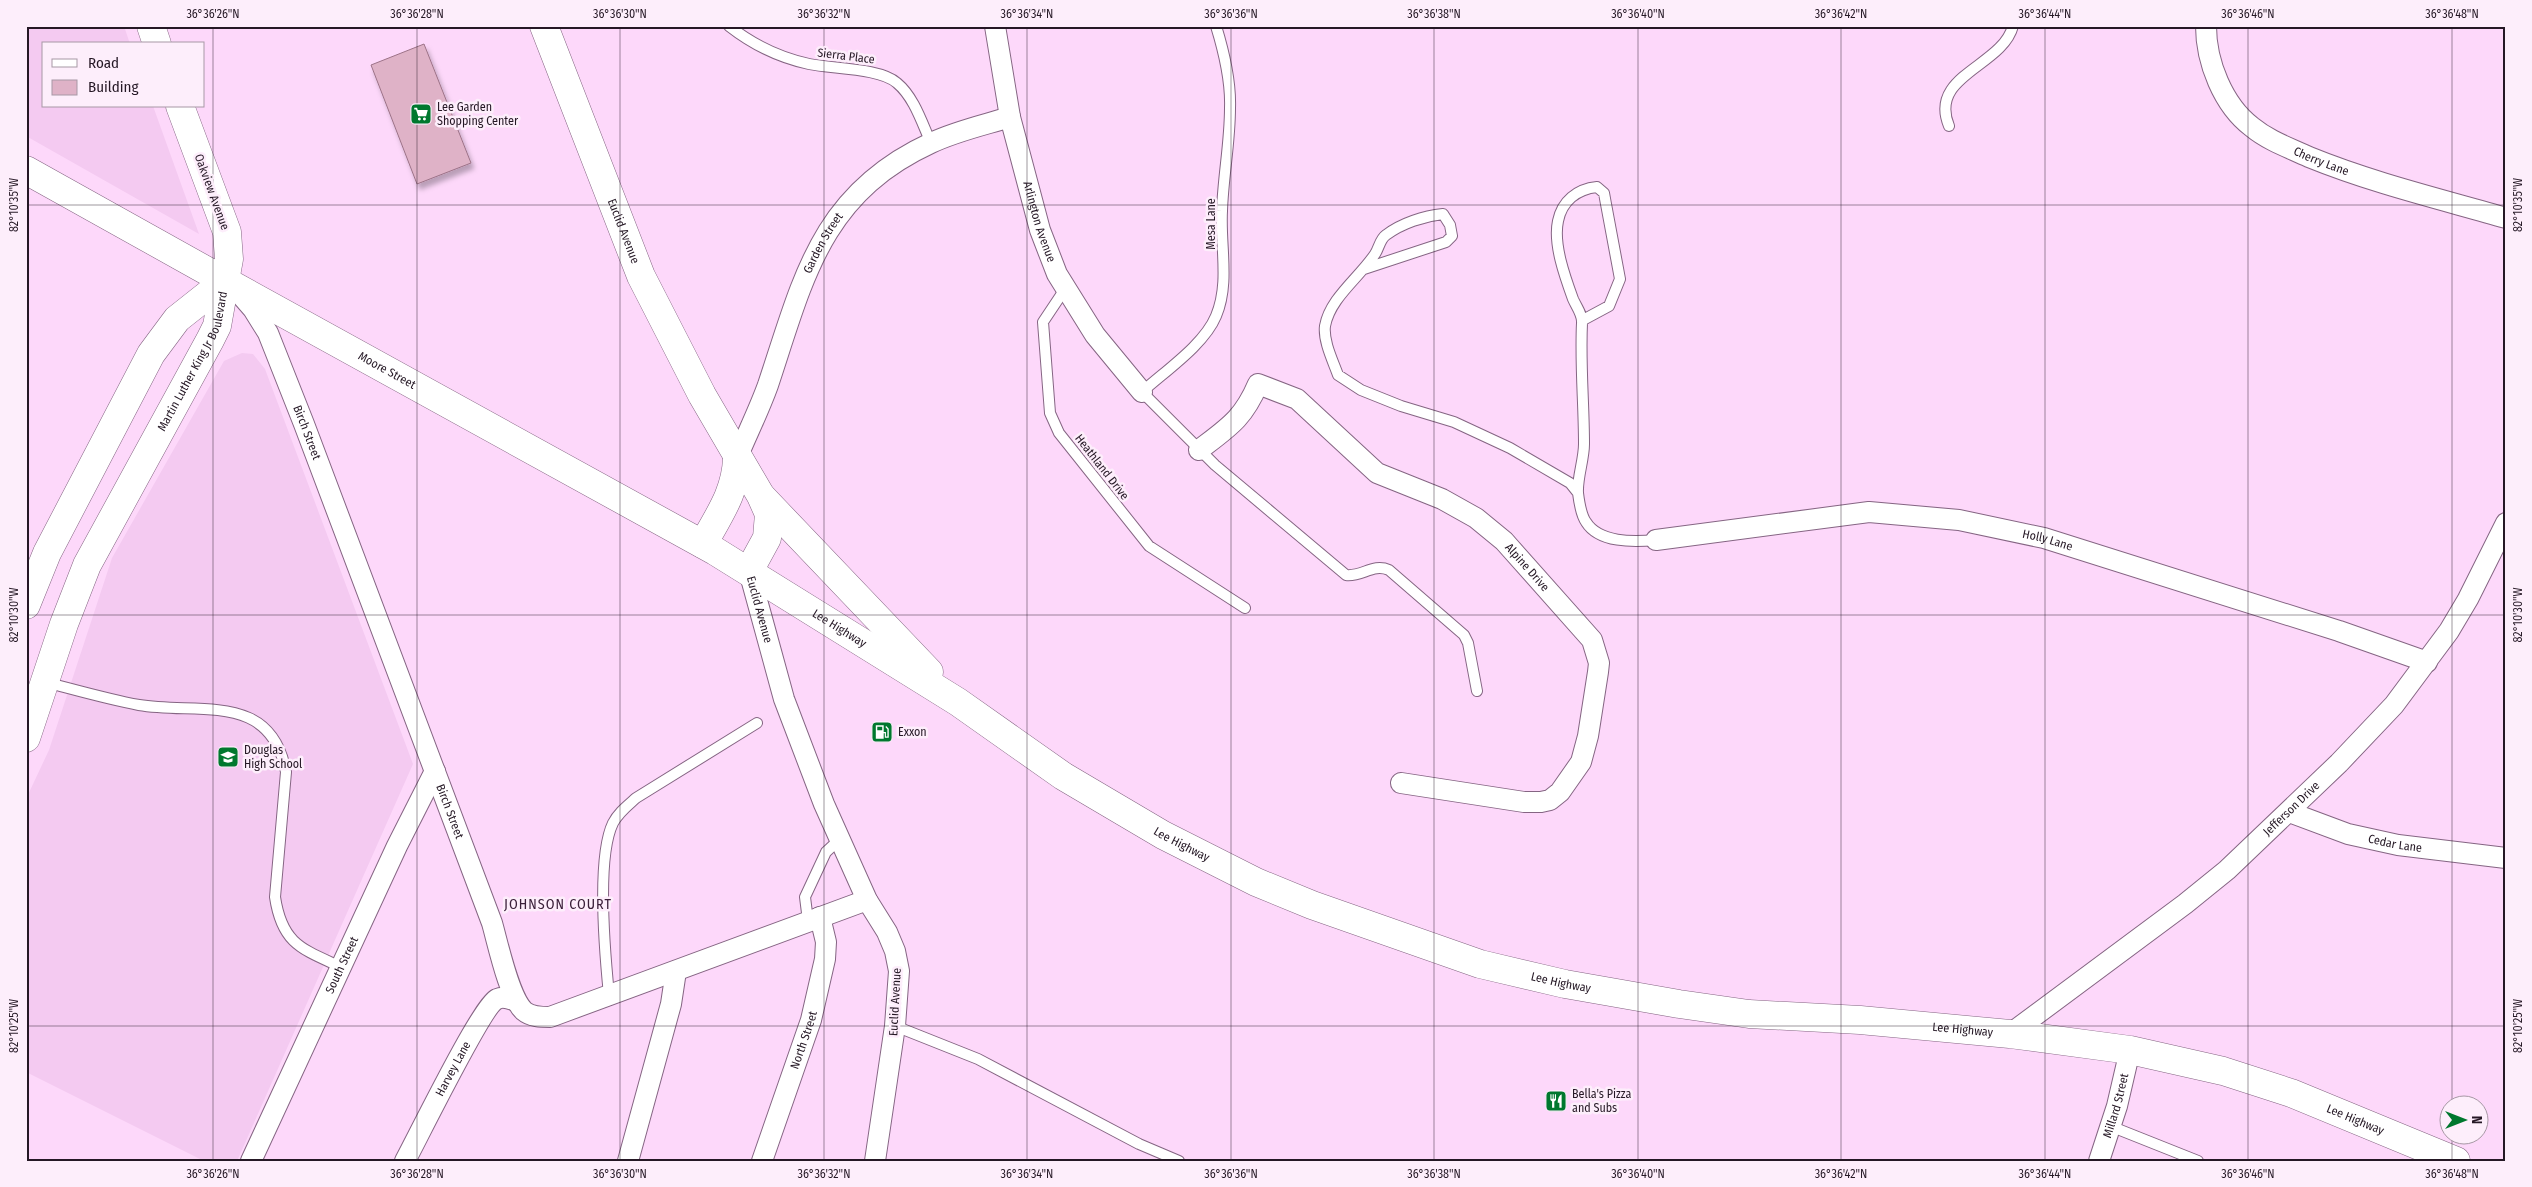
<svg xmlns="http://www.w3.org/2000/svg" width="2532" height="1187" font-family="'Fira Sans Condensed',sans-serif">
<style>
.built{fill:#f4caf1}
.building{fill:#dfb2c7;stroke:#9c7287;filter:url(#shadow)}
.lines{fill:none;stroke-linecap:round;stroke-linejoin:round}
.lane-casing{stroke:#856583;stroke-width:12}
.street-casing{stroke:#856583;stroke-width:22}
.secondary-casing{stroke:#856583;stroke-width:29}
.primary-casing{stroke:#856583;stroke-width:29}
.lane{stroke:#fff;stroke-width:10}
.street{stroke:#fff;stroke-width:20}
.secondary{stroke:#fff;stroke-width:28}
.primary{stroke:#fff;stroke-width:28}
.ticks{fill:none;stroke:#251825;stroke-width:1;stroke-opacity:0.45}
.labels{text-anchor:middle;stroke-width:5;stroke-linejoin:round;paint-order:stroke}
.street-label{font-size:12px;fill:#251825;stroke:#fdeefb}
.poi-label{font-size:12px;fill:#251825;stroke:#fdeefb;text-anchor:start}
.neighbourhood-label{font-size:14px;letter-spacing:1px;fill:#3b203a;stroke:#fdeefb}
.neatline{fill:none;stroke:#251825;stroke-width:2}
.ticks-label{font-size:12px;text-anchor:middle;fill:#251825}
</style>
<defs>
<filter id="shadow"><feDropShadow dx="3" dy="5.5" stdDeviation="2.5" flood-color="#0004"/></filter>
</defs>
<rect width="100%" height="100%" fill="#fdd8fa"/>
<path class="built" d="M 26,26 L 124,26 L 130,44 L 44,44 L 44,106 L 153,106 L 199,234 L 26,136 Z
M 242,353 L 253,354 L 265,369 L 413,764 L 237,1161 L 204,1161 L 26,1072 L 26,799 L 49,750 L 112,558 L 224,361 Z"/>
<path class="building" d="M 424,44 L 471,163 L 417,184 L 371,65 Z"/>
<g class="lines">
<g class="lane-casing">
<path id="lane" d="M 729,26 C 752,44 781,58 809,64 C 833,69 880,68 897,83 C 914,97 922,123 931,143
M 1216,26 C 1224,52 1231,81 1230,108 C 1230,143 1223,177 1222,211 C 1220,246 1230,283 1216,316 C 1204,345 1165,371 1142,392 L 1215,465 L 1346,575 C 1362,577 1373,563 1389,570 L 1464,635 L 1468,643 L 1477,691
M 1949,126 C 1928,75 2002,67 2013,26
M 1364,269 L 1446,242 L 1452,236 L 1450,225 L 1443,214 C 1424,216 1402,223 1386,235 C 1380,239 1379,248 1375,254 C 1359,278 1330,298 1325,326 C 1323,341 1333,361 1338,375 L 1361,390 L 1401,406 L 1454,422 L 1510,448 L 1570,483 L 1578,493
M 1065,289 L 1043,322 L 1050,413 L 1059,433 L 1149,546 L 1245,608
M 1583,320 L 1609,306 L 1620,279 L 1606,204 L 1604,193 L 1597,187 C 1577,189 1562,201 1558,221 C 1553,244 1565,277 1573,299 C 1576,306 1583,315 1582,323 C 1580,364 1584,404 1584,444 C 1584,460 1577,478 1578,493 C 1579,501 1581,515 1586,522 C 1599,543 1633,542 1656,540
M 45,682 C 76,690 107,699 139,705 C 199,715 271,691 286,772 L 275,897 C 282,944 302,949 341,967
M 808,921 L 805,897 L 826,852 L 839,840
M 609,995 C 605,955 596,858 613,823 C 618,813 627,806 636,798 L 757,723
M 895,1026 L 978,1059 L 1139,1144 L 1179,1161
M 2110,1126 L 2198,1161"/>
</g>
<g class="street-casing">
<g id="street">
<path id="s1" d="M 995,26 L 1010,117 L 1040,230 L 1057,274 L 1095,335 L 1142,392"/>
<path id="s2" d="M 2206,26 C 2206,62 2223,105 2252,127 C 2269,141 2290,148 2309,157 C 2373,183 2440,199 2506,218"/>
<path id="s3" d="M 240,294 L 253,309 L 268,333 L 304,424 L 492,923 C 498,944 509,997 524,1011 C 531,1017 541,1017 550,1017 L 867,900"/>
<path id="s4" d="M 1199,450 C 1229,427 1243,419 1258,384 L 1297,399 L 1377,473 L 1442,499 L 1476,518 L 1504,541 L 1592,640 L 1599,663 L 1598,672 L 1588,736 L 1581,762 L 1560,792 L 1550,800 L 1541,802 L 1524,802 L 1401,783"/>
<path id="s5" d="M 737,458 C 747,434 759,410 768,385 C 803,280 820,194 931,143 C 956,131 984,125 1010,117"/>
<path id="s6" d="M 1656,540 L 1869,512 L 1959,520 L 2044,538 L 2339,631 L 2427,662"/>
<path id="s7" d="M 749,571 L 784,699 L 824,804 L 867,900 L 887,932 L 895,951 L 899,971 L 895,1026 L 875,1161"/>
<path id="s8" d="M 2289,812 L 2348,834 L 2398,845 L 2506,858"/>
<path id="s9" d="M 2010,1034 L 2185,904 L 2227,870 L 2339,763 L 2394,705 L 2449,631 L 2468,599 L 2506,523"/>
<path id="s10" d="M 251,1161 L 397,846 L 435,771"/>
<path id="s11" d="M 405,1161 C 418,1137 482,1006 497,999 C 504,996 510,999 516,1001"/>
<path d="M 628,1161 L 671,1004 L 676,971"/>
<path id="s12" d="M 762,1161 L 811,1020 L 825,959 L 826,942 L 820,917"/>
<path id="s13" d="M 2099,1161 L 2117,1106 L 2130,1050"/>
</g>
</g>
<g class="secondary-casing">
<path id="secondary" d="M 151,26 L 157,44
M 26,170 L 225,281 L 229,259 L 227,232 L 180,106"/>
</g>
<g class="primary-casing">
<g id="primary">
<path id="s14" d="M 544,26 L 641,276 L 702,395 L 761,496 L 769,514 L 767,538 L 749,571"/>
<path id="s15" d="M 225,281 L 715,551 L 958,702 L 1063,776 L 1163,835 L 1256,882 L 1312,905 L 1480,964 L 1565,984 L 1679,1004 L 1749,1014 L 1860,1020 L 2010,1034 L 2130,1050 L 2223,1071 L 2291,1093 L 2456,1161"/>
<path d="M 762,497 L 929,672"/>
<path d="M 703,544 C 719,515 736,492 737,458"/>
<path d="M 26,605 L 47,553 L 151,354 L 177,319 L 225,281"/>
<path id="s16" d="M 26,738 L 64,624 L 87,565 L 210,340 L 217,326 L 225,281"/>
</g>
</g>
<use href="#lane" class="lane"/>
<use href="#street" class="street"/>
<use href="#secondary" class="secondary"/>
<use href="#primary" class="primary"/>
</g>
<path class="ticks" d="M 213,26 L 213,1161M 417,26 L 417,1161M 620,26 L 620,1161M 824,26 L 824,1161M 1027,26 L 1027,1161M 1231,26 L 1231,1161M 1434,26 L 1434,1161M 1638,26 L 1638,1161M 1841,26 L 1841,1161M 2045,26 L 2045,1161M 2248,26 L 2248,1161M 2452,26 L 2452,1104M 26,205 L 2506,205M 26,615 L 2506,615M 26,1026 L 2506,1026M 2452,1134 L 2452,1161"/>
<defs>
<g id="supermarket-square" transform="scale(1.125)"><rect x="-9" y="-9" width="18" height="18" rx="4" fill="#00782e" stroke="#fdeefb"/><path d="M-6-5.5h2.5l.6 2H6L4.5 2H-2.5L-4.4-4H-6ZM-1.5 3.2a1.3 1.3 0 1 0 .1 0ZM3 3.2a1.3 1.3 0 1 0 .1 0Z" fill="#fff"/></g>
<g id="fuel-square" transform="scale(1.125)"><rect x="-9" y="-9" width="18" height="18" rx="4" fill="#00782e" stroke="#fdeefb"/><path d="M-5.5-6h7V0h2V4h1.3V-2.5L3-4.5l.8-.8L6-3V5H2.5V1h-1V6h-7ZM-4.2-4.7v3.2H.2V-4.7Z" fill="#fff"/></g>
<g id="school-square" transform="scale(1.125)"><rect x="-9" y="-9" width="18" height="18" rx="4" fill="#00782e" stroke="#fdeefb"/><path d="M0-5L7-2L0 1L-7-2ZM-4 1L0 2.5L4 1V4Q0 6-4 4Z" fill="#fff"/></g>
<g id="restaurant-square" transform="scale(1.125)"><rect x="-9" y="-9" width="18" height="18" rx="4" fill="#00782e" stroke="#fdeefb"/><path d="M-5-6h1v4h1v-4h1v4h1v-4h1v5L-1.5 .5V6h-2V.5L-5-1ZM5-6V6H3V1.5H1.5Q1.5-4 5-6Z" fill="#fff"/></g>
</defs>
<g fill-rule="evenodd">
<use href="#supermarket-square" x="421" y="114"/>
<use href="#fuel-square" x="882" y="732"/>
<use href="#school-square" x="228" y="757"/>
<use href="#restaurant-square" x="1556" y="1101"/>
</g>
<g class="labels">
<g class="street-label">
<text transform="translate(846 56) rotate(7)" y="4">Sierra Place</text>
<text dy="4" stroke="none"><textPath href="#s2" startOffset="192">Cherry Lane</textPath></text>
<text transform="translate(212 192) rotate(70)" y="4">Oakview Avenue</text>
<text dy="4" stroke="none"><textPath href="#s1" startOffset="201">Arlington Avenue</textPath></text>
<text transform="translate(1211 224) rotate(-90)" y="4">Mesa Lane</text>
<text dy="4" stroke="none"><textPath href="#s14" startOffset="220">Euclid Avenue</textPath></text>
<text dy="4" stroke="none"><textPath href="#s5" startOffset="232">Garden Street</textPath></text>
<text dy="4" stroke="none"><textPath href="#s16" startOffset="414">Martin Luther King Jr Boulevard</textPath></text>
<text dy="4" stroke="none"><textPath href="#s15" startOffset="185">Moore Street</textPath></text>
<text dy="4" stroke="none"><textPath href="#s3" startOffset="155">Birch Street</textPath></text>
<text transform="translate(1102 467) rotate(52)" y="4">Heathland Drive</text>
<text dy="4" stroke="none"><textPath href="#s6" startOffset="396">Holly Lane</textPath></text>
<text dy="4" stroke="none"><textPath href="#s4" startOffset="421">Alpine Drive</textPath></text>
<text dy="4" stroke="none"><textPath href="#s7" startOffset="40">Euclid Avenue</textPath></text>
<text dy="4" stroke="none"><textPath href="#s15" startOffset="706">Lee Highway</textPath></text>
<text dy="4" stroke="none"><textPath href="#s9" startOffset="361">Jefferson Drive</textPath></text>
<text dy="4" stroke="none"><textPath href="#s3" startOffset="560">Birch Street</textPath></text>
<text dy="4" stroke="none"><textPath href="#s8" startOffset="111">Cedar Lane</textPath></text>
<text dy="4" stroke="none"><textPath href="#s15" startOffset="1111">Lee Highway</textPath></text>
<text dy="4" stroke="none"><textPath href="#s10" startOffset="216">South Street</textPath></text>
<text dy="4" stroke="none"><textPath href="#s15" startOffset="1516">Lee Highway</textPath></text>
<text transform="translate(895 1002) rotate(-87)" y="4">Euclid Avenue</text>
<text dy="4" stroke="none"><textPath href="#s15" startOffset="1921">Lee Highway</textPath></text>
<text dy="4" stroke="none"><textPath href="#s12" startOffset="128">North Street</textPath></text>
<text dy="4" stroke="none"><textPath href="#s11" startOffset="104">Harvey Lane</textPath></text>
<text dy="4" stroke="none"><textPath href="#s13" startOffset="58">Millard Street</textPath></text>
<text dy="4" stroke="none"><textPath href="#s15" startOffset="2326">Lee Highway</textPath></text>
</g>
<g class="poi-label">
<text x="437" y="111">Lee Garden<tspan x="437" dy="14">Shopping Center</tspan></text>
<text x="898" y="736">Exxon</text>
<text x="244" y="754">Douglas<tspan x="244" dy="14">High School</tspan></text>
<text x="1572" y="1098">Bella's Pizza<tspan x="1572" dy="14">and Subs</tspan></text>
</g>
<g class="neighbourhood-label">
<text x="558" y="909">JOHNSON COURT</text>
</g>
</g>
<rect width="2532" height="1187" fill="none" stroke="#fdeefb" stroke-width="55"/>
<rect x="42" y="42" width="162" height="65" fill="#fdeefb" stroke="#a798a5"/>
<rect x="52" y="59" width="25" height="8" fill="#ffffff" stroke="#a798a5"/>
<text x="88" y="68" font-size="15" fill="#251825">Road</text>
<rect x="52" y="80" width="25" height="15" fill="#dfb2c7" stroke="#a798a5"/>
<text x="88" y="92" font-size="15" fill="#251825">Building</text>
<g transform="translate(2464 1120) rotate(90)"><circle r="24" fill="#fdeefb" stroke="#a798a5"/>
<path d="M0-4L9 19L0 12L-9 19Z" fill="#00782e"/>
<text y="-8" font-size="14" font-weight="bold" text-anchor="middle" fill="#251825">N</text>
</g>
<rect x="28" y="28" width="2476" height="1132" class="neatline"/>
<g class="ticks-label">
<text x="213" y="18">36°36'26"N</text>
<text x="417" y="18">36°36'28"N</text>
<text x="620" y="18">36°36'30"N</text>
<text x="824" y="18">36°36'32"N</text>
<text x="1027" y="18">36°36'34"N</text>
<text x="1231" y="18">36°36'36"N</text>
<text x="1434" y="18">36°36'38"N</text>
<text x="1638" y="18">36°36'40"N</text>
<text x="1841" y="18">36°36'42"N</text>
<text x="2045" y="18">36°36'44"N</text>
<text x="2248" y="18">36°36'46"N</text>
<text x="2452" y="18">36°36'48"N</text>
<text transform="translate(2518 205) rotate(-90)" y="4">82°10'35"W</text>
<text transform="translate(14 205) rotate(-90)" y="4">82°10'35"W</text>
<text transform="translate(2518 615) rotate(-90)" y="4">82°10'30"W</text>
<text transform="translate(14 615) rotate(-90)" y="4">82°10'30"W</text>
<text transform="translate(2518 1026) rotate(-90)" y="4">82°10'25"W</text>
<text transform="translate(14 1026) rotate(-90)" y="4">82°10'25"W</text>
<text x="213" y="1178">36°36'26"N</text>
<text x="417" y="1178">36°36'28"N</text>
<text x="620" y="1178">36°36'30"N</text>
<text x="824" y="1178">36°36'32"N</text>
<text x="1027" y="1178">36°36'34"N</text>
<text x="1231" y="1178">36°36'36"N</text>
<text x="1434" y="1178">36°36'38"N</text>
<text x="1638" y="1178">36°36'40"N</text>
<text x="1841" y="1178">36°36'42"N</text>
<text x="2045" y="1178">36°36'44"N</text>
<text x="2248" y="1178">36°36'46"N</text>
<text x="2452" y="1178">36°36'48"N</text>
</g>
</svg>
